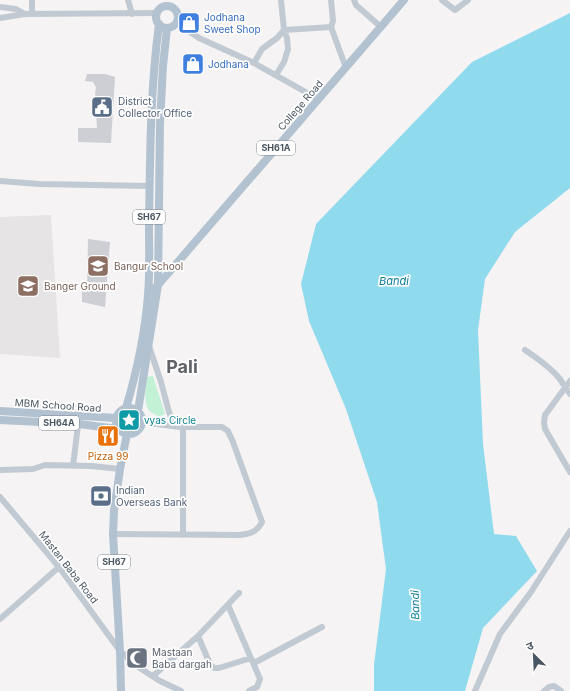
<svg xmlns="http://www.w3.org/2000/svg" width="570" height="691" font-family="Inter,'Noto Sans Devanagari',sans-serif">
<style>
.education{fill:#e6e4e5}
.green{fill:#c3f1d5}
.water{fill:#90daee}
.building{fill:#cdcfd5}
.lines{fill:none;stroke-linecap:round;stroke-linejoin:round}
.minor{stroke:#c1cad2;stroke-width:6}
.major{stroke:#b3c2d1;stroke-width:8}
.labels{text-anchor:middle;stroke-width:3.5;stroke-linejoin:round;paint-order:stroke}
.shield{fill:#fff;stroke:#808990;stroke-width:1}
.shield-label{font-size:9px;font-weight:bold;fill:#4a5661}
.shop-label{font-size:10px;fill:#366cbe;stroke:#fff;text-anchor:start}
.service-label{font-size:10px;fill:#4e5e75;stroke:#fff;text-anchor:start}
.street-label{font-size:10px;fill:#4a5661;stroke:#fff}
.education-label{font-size:10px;fill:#785e54;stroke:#fff;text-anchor:start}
.culture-label{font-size:10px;fill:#0d838f;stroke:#fff;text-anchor:start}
.food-label{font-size:10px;fill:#c56008;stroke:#fff}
.worship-label{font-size:10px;fill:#5b616d;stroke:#fff;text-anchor:start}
.water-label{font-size:11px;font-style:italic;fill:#0c7c9b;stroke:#fff}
.town-label{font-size:18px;font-weight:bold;fill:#5f6368;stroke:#fff}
</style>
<rect width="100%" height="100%" fill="#f5f3f3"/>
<path class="education" d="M 51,215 L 60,358 L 0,354 L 0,217 Z"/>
<path class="green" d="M 153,376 L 165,414 C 161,416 159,417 156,415 C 141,410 146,388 147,377 Z
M121 420a8 8 0 1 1 16 0a8 8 0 1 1-16 0Z"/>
<path class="water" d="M 570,13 L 570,188 L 515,232 L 485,279 L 478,330 L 483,444 L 494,534 L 516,536 L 537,571 L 483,628 L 465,691 L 374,691 L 374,665 L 386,569 L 377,502 L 346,409 L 309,321 L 301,284 L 316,224 L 472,62 Z"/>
<path class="building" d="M 87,74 L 105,74 L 115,77 L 111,143 L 78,142 L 78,128 L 97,128 L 96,112 L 91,112 L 92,101 L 97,102 L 95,94 L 96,87 L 93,82 L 85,81 Z
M 88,239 L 110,242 L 105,307 L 82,302 L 82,291 L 87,292 Z"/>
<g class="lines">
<path class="minor" d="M 32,0 L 32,14
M 128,0 L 132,14
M 354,0 L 356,5 L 381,27
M 442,0 L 455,10 L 468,0
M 0,7 L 16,9 L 25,14
M 0,18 L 25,14 L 157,13
M 177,23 L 199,38 L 254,63 L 318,99
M 331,27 L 346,68
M 284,30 L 331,27 L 333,21 L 331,0
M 254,63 L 262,49 L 277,38 L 284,30
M 276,75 L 284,62 L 288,49 L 287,38 L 284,30 L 281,0
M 0,181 L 39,184 L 150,186
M 149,346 L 161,382 L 169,412 L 172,420 L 180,427
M 525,350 C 537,358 550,367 559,378 C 563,383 566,389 570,394
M 570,381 L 545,415 L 544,422 L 545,429 L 570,472
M 183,427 L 183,535
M 73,466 L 79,417
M 0,470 L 33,469 L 45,465 L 91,466 L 120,469
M 0,497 L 59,567 L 120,651 L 137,666 L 149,674 L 160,681 L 181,691
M 113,534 L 239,535 C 250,534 257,532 262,522 L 233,442 L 228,431 L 222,427 L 180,427 L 142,422
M 228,605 L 260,679 L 257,687 L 249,691
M 0,619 L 59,567
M 198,636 L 210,664 L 214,668 L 219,668 L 251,658
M 254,663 L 322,627
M 153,676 L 198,636 L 239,593
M 475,691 L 500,634 L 531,592 L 570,531
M 544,691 L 549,687 L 554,686 L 561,691"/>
<path class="major" d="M156 17a11 11 0 1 1 22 0a11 11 0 1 1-22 0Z
M 148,295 L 158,285 L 404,0
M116 421a13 13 0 1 1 26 0a13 13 0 1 1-26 0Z
M 126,408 C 137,371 145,333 148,295 C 150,272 149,250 149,228 C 150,160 150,91 159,24
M 0,411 L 116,418
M 138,411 L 158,285 L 160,123 L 163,66 L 167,28
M 0,420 L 79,424 L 118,429
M 121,691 L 120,651 L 113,534 L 114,511 L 120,469 L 127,434"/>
</g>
<defs>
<g id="shop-square" transform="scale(1.15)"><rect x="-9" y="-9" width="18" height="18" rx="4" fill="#3f7fe0" stroke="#fff"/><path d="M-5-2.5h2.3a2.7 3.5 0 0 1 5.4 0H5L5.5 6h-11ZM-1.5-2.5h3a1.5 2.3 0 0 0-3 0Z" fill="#fff"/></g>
<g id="civic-square" transform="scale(1.15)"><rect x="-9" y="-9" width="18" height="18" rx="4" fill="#5c6f8a" stroke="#fff"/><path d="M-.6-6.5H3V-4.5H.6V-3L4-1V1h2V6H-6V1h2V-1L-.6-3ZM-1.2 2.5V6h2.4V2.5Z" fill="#fff"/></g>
<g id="school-square" transform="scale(1.15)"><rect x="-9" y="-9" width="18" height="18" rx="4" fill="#8d6e63" stroke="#fff"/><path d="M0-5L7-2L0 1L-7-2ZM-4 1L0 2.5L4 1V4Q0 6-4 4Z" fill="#fff"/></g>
<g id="sight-square" transform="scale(1.15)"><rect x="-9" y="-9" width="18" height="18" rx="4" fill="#0f9aa8" stroke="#fff"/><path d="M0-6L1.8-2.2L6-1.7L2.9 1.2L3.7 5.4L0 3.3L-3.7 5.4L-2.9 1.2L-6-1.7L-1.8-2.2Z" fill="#fff"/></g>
<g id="restaurant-square" transform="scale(1.15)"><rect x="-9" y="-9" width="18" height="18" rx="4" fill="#e8710a" stroke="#fff"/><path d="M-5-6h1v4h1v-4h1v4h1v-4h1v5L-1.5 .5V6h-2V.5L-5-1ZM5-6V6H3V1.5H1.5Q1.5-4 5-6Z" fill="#fff"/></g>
<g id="bank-square" transform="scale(1.15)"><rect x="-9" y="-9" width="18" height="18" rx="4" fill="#5c6f8a" stroke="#fff"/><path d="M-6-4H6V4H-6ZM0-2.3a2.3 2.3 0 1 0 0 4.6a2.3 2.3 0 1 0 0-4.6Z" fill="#fff"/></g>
<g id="mosque-square" transform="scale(1.15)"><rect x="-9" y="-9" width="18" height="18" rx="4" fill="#6b7280" stroke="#fff"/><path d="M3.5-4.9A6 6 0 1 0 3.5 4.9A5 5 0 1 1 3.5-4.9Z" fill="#fff"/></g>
</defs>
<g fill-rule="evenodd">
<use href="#shop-square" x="189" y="23"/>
<use href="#shop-square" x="193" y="64"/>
<use href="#civic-square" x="102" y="107"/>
<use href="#school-square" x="98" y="266"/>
<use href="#school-square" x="28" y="286"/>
<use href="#sight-square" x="129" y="420"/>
<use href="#restaurant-square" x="108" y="436"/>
<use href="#bank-square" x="101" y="496"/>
<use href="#mosque-square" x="137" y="658"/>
</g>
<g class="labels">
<g class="shield">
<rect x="257" y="141" width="38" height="14" rx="3"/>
<rect x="133" y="210" width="32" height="14" rx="3"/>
<rect x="39" y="416" width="40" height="14" rx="3"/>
<rect x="98" y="555" width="32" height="14" rx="3"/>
</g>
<g class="shield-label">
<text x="276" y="151">SH61A</text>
<text x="149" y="220">SH67</text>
<text x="59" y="426">SH64A</text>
<text x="114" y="565">SH67</text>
</g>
<g class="shop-label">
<text x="204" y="21">Jodhana<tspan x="204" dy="12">Sweet Shop</tspan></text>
<text x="208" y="68">Jodhana</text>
</g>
<g class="service-label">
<text x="118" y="105">District<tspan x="118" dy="12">Collector Office</tspan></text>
<text x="116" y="494">Indian<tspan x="116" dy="12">Overseas Bank</tspan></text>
</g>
<g class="street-label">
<text transform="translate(300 105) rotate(-49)" y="4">College Road</text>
<text transform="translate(58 405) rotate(4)" y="4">MBM School Road</text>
<text transform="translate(69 567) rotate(52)" y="4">Mastan Baba Road</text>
</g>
<g class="education-label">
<text x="114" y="270">Bangur School</text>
<text x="44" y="290">Banger Ground</text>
</g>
<g class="culture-label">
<text x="144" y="424">vyas Circle</text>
</g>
<g class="food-label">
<text x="108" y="460">Pizza 99</text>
</g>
<g class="worship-label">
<text x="152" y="656">Mastaan<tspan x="152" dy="12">Baba dargah</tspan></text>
</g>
<g class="water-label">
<text x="394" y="285">Bandi</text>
<text transform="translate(415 605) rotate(-91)" y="4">Bandi</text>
</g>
<g class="town-label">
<text x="182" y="373">Pali</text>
</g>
</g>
<g transform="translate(534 655) rotate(336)" stroke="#ffffff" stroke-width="3" paint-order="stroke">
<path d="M0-3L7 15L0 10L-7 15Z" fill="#4a5661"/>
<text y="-6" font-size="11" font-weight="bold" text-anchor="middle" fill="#4a5661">उ</text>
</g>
</svg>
